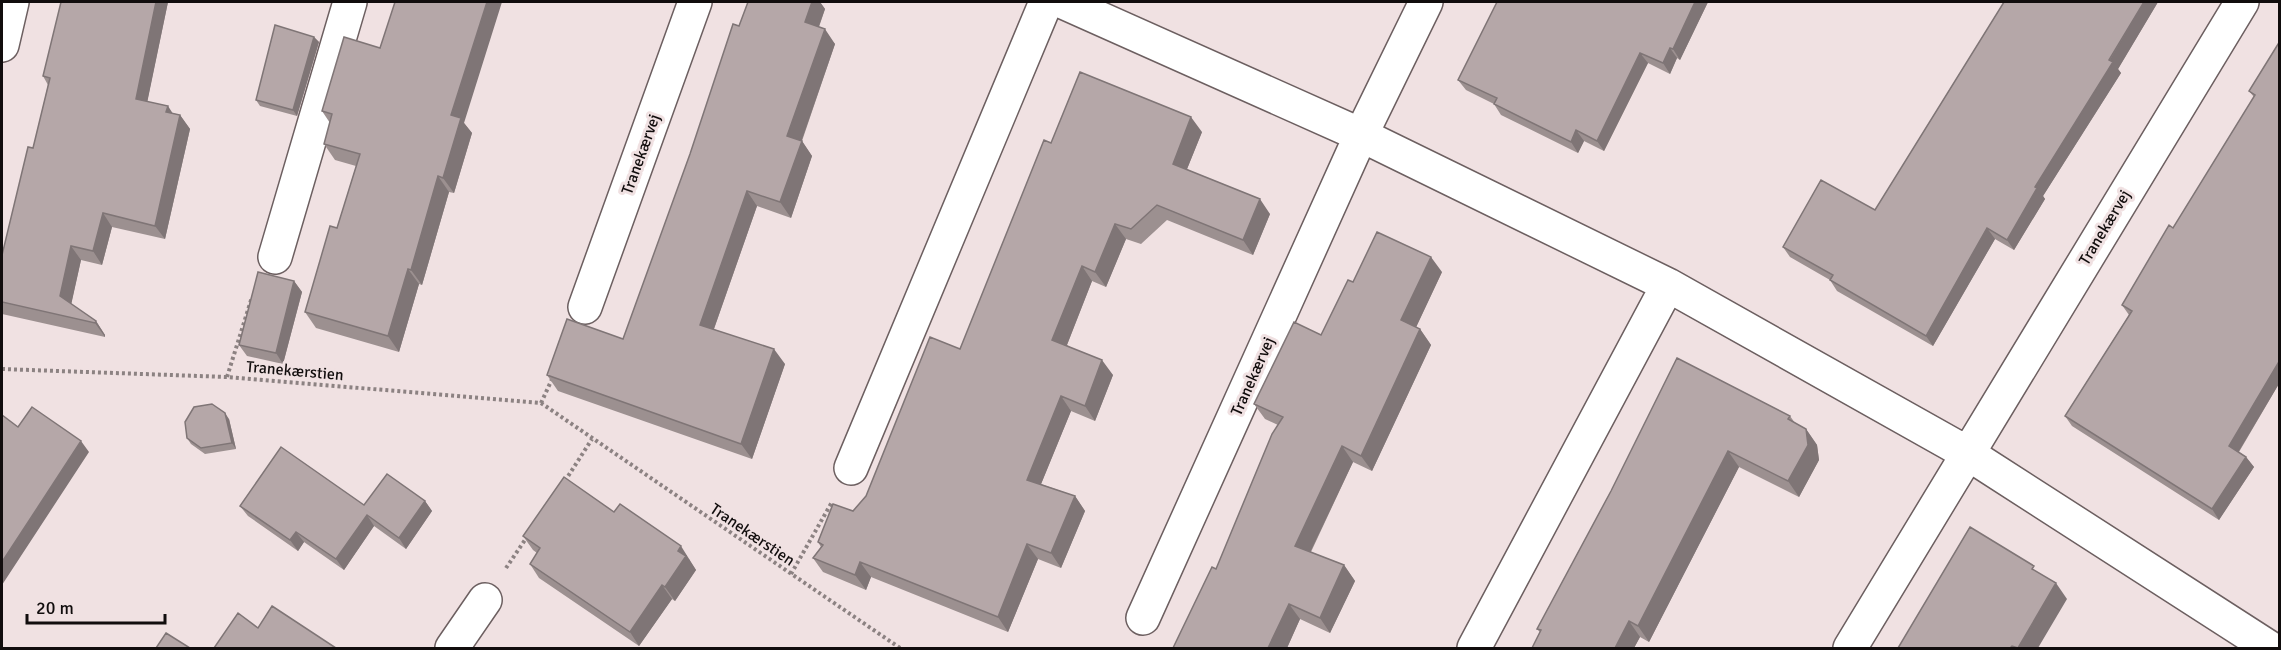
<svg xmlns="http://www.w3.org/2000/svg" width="2281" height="650" font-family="Signika,sans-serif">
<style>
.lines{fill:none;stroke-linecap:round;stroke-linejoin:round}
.street-casing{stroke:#6c5f60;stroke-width:36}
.path{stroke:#8c8282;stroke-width:4;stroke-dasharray:3 3;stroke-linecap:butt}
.street{stroke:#fff;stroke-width:33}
.wall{fill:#9c9090}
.shaded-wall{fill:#7f7576}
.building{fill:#b5a7a8;stroke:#7f7576;stroke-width:1.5}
.labels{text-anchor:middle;stroke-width:6;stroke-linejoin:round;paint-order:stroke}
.street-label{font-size:16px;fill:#110d0d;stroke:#f0e1e2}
</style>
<rect width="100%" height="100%" fill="#f0e1e2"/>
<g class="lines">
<g class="street-casing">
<path id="street" d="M 1063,2 L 1361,135 L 1668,285 L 1967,453 L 2270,648
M 2,45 L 12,2
M 275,257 L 350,2
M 585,307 L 695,2
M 851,468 L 1046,2
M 1143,618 L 1361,135 L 1426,2
M 452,648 L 485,600
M 1474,648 L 1668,285
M 1850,648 L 2242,2"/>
</g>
<path class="path" d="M 2,369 L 227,377 L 541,403 L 900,648
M 227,377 L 252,297
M 541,403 L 553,377
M 565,481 L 592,439
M 506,568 L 527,537
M 791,574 L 832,502"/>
<use href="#street" class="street"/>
</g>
<path class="wall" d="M 168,2 L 147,102 L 172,113 L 180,115 L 190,129 L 165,239 L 112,227 L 102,265 L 81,260 L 71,304 L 96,321 L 105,335 L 105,337 L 2,314 L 2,255 L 33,148 L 48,85 L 43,76 Z
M 748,2 L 820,2 L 825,9 L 819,27 L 835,44 L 802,141 L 812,156 L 791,218 L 757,206 L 714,329 L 785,364 L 752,459 L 558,391 L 547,375 L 623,339 Z
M 1497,2 L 1708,2 L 1680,60 L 1677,58 L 1670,74 L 1648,63 L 1604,151 L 1584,141 L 1578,153 L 1501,115 L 1494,104 L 1466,90 L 1458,80 Z
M 2004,2 L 2158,2 L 2118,69 L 2121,73 L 2043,196 L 2045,199 L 2014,250 L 1995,239 L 1933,346 L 1837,291 L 1830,280 L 1790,257 L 1783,247 L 1875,210 Z
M 314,37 L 319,42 L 297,116 L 260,106 L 256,100 Z
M 2280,41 L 2280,382 L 2239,452 L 2246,457 L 2254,467 L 2219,520 L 2072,426 L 2065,416 L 2129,315 L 2122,305 L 2173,228 L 2254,97 L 2249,91 Z
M 380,48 L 464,123 L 472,133 L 454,193 L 449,192 L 422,285 L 419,284 L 399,352 L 316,328 L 305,312 L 337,228 L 356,166 L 335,160 L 324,144 L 330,123 L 322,111 Z
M 1202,132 L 1187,169 L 1270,214 L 1253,255 L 1167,220 L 1141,244 L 1126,239 L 1106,287 L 1092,281 L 1067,345 L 1113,375 L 1095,421 L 1071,411 L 1041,484 L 1075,496 L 1085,511 L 1061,568 L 1038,559 L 1008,632 L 871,577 L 866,590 L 823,572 L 813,558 L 821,547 L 818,542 L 853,511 L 866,496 L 960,349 L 1051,143 Z
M 1442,272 L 1416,327 L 1420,329 L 1431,345 L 1372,471 L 1353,462 L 1311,552 L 1344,565 L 1355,581 L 1330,633 L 1300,619 L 1287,648 L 1173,648 L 1216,569 L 1278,425 L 1265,419 L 1254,404 L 1321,335 L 1353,282 Z
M 294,281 L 302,292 L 283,364 L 247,356 L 239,345 Z
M 1790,416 L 1795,423 L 1806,429 L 1817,445 L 1819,460 L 1799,497 L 1739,467 L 1649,642 L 1640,637 L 1634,648 L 1532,648 L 1540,632 L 1537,629 L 1611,491 Z
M 229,419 L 236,449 L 205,454 L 191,444 L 187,438 Z
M 425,501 L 432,511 L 406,549 L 374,526 L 344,570 L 304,542 L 298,551 L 248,516 L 240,506 L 364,505 Z
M 614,512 L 690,560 L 690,561 L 696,570 L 675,601 L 672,599 L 639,646 L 539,578 L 530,564 L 537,553 L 533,550 L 523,536 Z"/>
<path class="shaded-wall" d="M 156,2 L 168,2 L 145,113 L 136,99 Z
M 487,2 L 502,2 L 464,123 L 472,133 L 454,193 L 443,178 L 451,115 Z
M 812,2 L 820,2 L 825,9 L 815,37 L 805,22 Z
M 1695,2 L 1708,2 L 1680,60 L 1673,49 Z
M 2144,2 L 2158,2 L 2118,69 L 2121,73 L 2043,196 L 2045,199 L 2014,250 L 2007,240 L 2035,187 Z
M 825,29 L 835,44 L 798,151 L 787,136 Z
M 314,37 L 319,42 L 297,116 L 293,110 Z
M 1670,48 L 1677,58 L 1670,74 L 1663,63 Z
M 1640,53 L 1648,63 L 1604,151 L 1597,141 Z
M 168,106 L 177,120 L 166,112 Z
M 180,115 L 190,129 L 165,239 L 155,226 Z
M 1191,117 L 1202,132 L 1183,179 L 1173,164 Z
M 1576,130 L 1584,141 L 1578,153 L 1571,142 Z
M 802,141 L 812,156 L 791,218 L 780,202 Z
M 438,176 L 449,192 L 422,285 L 411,270 Z
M 747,191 L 757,206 L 710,340 L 700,325 Z
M 1260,199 L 1270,214 L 1253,255 L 1243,240 Z
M 103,213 L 112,227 L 102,265 L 93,251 Z
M 1115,224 L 1126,239 L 1106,287 L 1095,272 Z
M 1987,228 L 1995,239 L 1933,346 L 1926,336 Z
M 71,246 L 81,260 L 70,310 L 60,296 Z
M 1431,257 L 1442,272 L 1412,336 L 1401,320 Z
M 1082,266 L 1092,281 L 1063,355 L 1052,340 Z
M 408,269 L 419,284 L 399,352 L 388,336 Z
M 294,281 L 302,292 L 283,364 L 276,353 Z
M 96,321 L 105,335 L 105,337 L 95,323 Z
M 1420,329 L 1431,345 L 1372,471 L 1361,456 Z
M 774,349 L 785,364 L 752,459 L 741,444 Z
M 1102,360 L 1113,375 L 1095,421 L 1085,406 Z
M 2280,360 L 2280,382 L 2236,456 L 2229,446 Z
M 1061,396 L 1071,411 L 1037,494 L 1027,480 Z
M 225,413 L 229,419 L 236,449 L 232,443 Z
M 1806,429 L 1817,445 L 1819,460 L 1799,497 L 1788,481 Z
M 81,441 L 89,452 L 2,585 L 2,562 Z
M 1342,446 L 1353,462 L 1306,561 L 1295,546 Z
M 1728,451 L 1739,467 L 1649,642 L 1638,626 Z
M 2246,457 L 2254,467 L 2219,520 L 2212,509 Z
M 1075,496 L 1085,511 L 1061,568 L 1051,553 Z
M 425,501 L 432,511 L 406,549 L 399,538 Z
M 367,515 L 374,526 L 344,570 L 336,559 Z
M 296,532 L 304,542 L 298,551 L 290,540 Z
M 1027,544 L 1038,559 L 1008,632 L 998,617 Z
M 681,546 L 696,570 L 675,601 L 665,587 L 678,551 Z
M 860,562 L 871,577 L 866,590 L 855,575 Z
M 1344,565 L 1355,581 L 1330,633 L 1320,618 Z
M 2056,583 L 2067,599 L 2038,648 L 2018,648 Z
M 662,585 L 672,599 L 639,646 L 630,632 Z
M 1289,604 L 1300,619 L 1287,648 L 1268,648 Z
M 1629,621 L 1640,637 L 1634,648 L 1615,648 Z"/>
<path class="building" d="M 61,2 L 156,2 L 136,99 L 168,106 L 166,112 L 180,115 L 155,226 L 103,213 L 93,251 L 71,246 L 60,296 L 96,321 L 95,323 L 2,302 L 2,255 L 28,147 L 33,148 L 50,78 L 43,76 Z
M 395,2 L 487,2 L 451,115 L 461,118 L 443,178 L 438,176 L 411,270 L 408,269 L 388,336 L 305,312 L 330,226 L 337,228 L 360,154 L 324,144 L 332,114 L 322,111 L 344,37 L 380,48 Z
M 748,2 L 812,2 L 805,22 L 825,29 L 787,136 L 802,141 L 780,202 L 747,191 L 700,325 L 774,349 L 741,444 L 547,375 L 567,319 L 623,339 L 690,154 L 733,24 L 739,26 Z
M 1497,2 L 1695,2 L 1673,49 L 1670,48 L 1663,63 L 1640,53 L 1597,141 L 1576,130 L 1571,142 L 1494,104 L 1497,98 L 1458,80 Z
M 2004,2 L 2144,2 L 2109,60 L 2113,62 L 2035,187 L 2037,188 L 2007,240 L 1987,228 L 1926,336 L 1830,280 L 1833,275 L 1783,247 L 1821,180 L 1875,210 Z
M 275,25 L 314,37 L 293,110 L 256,100 Z
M 2280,41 L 2280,360 L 2229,446 L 2246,457 L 2212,509 L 2065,416 L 2132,311 L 2122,305 L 2169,225 L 2173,228 L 2255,95 L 2249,91 Z
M 1080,72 L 1191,117 L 1173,164 L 1260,199 L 1243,240 L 1157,205 L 1131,229 L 1115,224 L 1095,272 L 1082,266 L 1052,340 L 1102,360 L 1085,406 L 1061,396 L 1027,480 L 1075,496 L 1051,553 L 1027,544 L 998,617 L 860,562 L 855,575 L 813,558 L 823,545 L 818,542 L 833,504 L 853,511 L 866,496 L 930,337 L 960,349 L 1044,140 L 1051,143 Z
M 1377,232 L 1431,257 L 1401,320 L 1420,329 L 1361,456 L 1342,446 L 1295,546 L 1344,565 L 1320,618 L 1289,604 L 1268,648 L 1173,648 L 1212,567 L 1216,569 L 1272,434 L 1283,417 L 1254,404 L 1294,322 L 1321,335 L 1348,280 L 1353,282 Z
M 258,272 L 294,281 L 276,353 L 239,345 Z
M 1677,358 L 1790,416 L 1788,419 L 1806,429 L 1808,445 L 1788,481 L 1728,451 L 1638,626 L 1629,621 L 1615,648 L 1532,648 L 1541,630 L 1537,629 L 1611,491 Z
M 212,404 L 225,413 L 232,443 L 201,448 L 187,438 L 185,422 L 194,407 Z
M 32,407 L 81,441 L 2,562 L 2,415 L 18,427 Z
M 281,447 L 364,505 L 387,474 L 425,501 L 399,538 L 367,515 L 336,559 L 296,532 L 290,540 L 240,506 Z
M 564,477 L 614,512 L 620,504 L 681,546 L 678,551 L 686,556 L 665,587 L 662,585 L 630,632 L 530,564 L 540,548 L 523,536 Z
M 1970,527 L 2034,566 L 2032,569 L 2056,583 L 2018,648 L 2012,646 L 2010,648 L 1898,648 Z
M 272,606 L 336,648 L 214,648 L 238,613 L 258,628 Z
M 166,633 L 190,648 L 156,648 Z"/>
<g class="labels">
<g class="street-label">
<text transform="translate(640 154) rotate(-70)" y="6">Tranekærvej</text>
<text transform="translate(2104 227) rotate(-59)" y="6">Tranekærvej</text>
<text transform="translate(295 370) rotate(5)" y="6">Tranekærstien</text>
<text transform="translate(1252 376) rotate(-66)" y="6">Tranekærvej</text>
<text transform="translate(753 534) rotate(34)" y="6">Tranekærstien</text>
</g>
</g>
<rect width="2281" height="650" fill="none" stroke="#110d0d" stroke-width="6"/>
<path d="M27 614v9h138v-9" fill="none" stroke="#110d0d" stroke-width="3"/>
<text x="36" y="614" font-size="18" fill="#110d0d" stroke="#f0e1e2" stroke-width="4.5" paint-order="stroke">20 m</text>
</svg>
